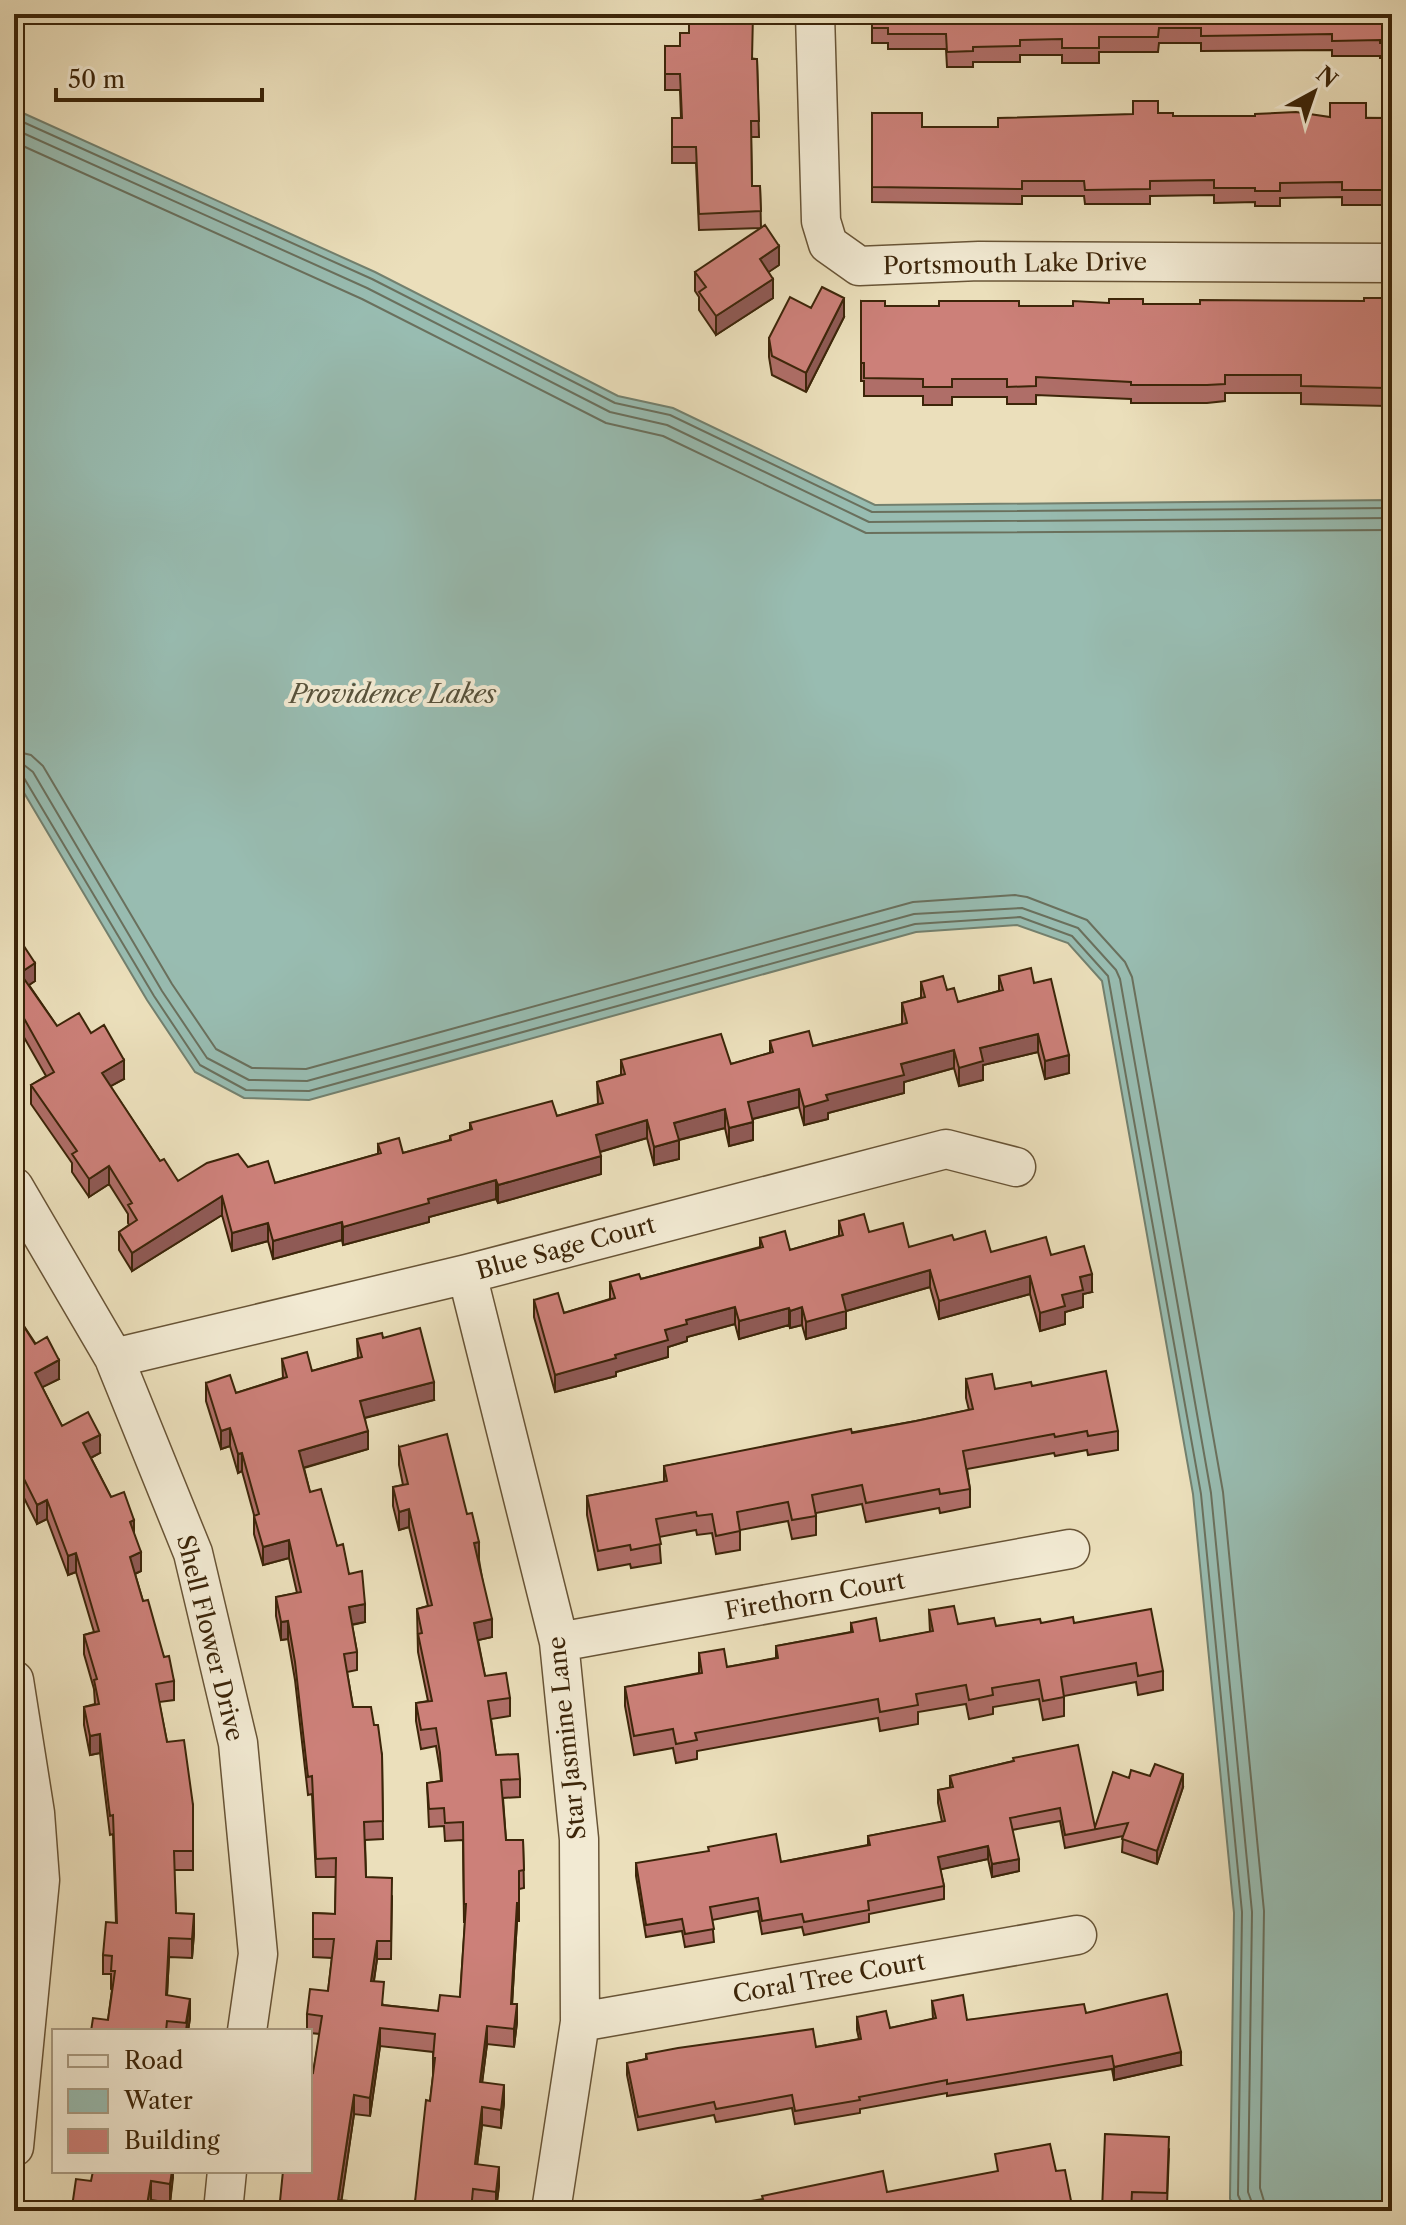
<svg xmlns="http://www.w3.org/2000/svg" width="1406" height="2225" font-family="'Libre Caslon Text',serif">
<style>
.water{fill:#98bcb1;stroke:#73806e;stroke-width:2}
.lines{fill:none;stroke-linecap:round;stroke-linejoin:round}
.shore{stroke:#6a705d;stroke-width:2}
.minor-casing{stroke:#685436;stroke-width:41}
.minor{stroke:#f2ead3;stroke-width:38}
.wall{fill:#af6e68;stroke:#3c2509;stroke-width:2}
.shaded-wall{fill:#8f5a55;stroke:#3c2509;stroke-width:2}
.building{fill:#cc8079;stroke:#3c2509;stroke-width:2}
.labels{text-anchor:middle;stroke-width:8;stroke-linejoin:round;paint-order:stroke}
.street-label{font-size:24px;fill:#3c2509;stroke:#f2ead3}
.water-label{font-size:26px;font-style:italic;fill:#58523b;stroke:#f2ead3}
</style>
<rect width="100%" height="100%" fill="#ebdfbb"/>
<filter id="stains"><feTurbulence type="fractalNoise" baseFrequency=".0025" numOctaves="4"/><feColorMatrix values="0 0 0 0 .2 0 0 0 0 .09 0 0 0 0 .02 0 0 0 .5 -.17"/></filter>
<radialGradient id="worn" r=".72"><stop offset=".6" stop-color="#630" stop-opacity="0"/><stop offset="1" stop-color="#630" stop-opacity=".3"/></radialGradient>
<path class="water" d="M 14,109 L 375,272 L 618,396 L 673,408 L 875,505 L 1392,500 L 1392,2211 L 1239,2211 L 1230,2199 L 1234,1913 L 1193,1494 L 1102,981 L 1068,943 L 1017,925 L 916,932 L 309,1100 L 244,1098 L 195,1072 L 147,1000 L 14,776 Z"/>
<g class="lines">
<path class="shore" d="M 14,118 L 372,279 L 615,403 L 670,415 L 872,512 L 1392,508
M 14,129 L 367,288 L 610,412 L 667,425 L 869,522 L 1392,518
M 14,142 L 362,299 L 606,423 L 663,436 L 866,533 L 1392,530
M 14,751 L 31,755 L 43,766 L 172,984 L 216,1049 L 252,1068 L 306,1069 L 913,902 L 1015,895 L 1027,897 L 1087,920 L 1125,962 L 1132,977 L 1223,1492 L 1264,1911 L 1260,2188 L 1267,2211
M 14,764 L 24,765 L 33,772 L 162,991 L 207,1058 L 249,1080 L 307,1081 L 914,914 L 1022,908 L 1078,928 L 1116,970 L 1120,979 L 1211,1493 L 1252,1912 L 1248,2192 L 1255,2211
M 14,774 L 24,778 L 154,996 L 200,1065 L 246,1090 L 309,1091 L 915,924 L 1020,917 L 1072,936 L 1108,976 L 1201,1494 L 1242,1912 L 1238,2195 L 1245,2211"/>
<g class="minor-casing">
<path id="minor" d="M 815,14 L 821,221 L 828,244 L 859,266 L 979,261 L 1392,263
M 14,1187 L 114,1358 L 193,1553 L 238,1743 L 258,1954 L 247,2031
M 467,1274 L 559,1642 L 579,1839 L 580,2022 L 551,2211
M 114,1358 L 467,1274 L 946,1149 L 1016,1167
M 559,1642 L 1070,1549
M 14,1680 L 35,1813 L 40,1880 L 14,2147
M 580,2022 L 1077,1935
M 223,2211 L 227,2171"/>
</g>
<use href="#minor" class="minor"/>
</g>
<path class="wall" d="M 872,14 L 1392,14 L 1392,58 L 1380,58 L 1380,56 L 1332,56 L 1332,50 L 1201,51 L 1201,43 L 1159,43 L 1158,52 L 1099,52 L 1099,63 L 1062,63 L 1062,55 L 1020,55 L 1020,62 L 973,62 L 973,67 L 947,67 L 946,49 L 888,49 L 888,43 L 872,43 Z
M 665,46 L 757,59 L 759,137 L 751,137 L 752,186 L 760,186 L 761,228 L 699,230 L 696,163 L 672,163 L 672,118 L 681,118 L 680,90 L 665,90 Z
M 872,113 L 922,127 L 998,127 L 1158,113 L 1173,116 L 1392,118 L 1392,205 L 1342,205 L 1342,197 L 1280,198 L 1280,206 L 1255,206 L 1255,202 L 1214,203 L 1214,195 L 1150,196 L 1150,204 L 1085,204 L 1084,196 L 1022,196 L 1022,204 L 872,202 Z
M 779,265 L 768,272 L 773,298 L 716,335 L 699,310 L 699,297 L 695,291 L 695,272 Z
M 861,301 L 885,306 L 1073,306 L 1392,302 L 1392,394 L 1387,394 L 1387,406 L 1301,404 L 1301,393 L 1225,393 L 1225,401 L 1207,403 L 1131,403 L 1131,399 L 1036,395 L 1036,404 L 1007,404 L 1007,397 L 952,397 L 952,405 L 923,405 L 923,396 L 864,396 L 864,381 L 861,381 Z
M 811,308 L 844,317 L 806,392 L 772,375 L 769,357 L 769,338 Z
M 14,931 L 35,981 L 29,985 L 57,1026 L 91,1033 L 124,1079 L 110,1086 L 160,1161 L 178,1181 L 248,1167 L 275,1183 L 378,1154 L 378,1144 L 403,1153 L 450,1140 L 450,1136 L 470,1130 L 470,1123 L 557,1116 L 598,1104 L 597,1082 L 621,1075 L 621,1060 L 731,1064 L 770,1053 L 770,1041 L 813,1046 L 902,1024 L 902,1003 L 921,998 L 921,982 L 947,990 L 958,1002 L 999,991 L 999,976 L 1034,983 L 1069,1073 L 1045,1079 L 1038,1052 L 983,1065 L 983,1080 L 959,1086 L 954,1068 L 904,1082 L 904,1093 L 828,1113 L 828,1119 L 804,1125 L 799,1107 L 753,1119 L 753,1140 L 729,1146 L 725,1128 L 679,1140 L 679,1159 L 654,1165 L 647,1138 L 600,1152 L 601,1174 L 498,1203 L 496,1199 L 429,1217 L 429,1222 L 343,1245 L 342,1240 L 273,1259 L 268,1241 L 232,1251 L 222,1215 L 132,1271 L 119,1250 L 119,1232 L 129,1225 L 128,1223 L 128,1214 L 109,1184 L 89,1197 L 72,1172 L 72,1163 L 31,1104 L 31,1085 L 46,1076 L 21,1032 L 14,1036 Z
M 839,1221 L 909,1247 L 954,1240 L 991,1252 L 1051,1255 L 1092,1292 L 1083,1294 L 1083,1307 L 1065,1312 L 1065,1324 L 1040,1331 L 1030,1294 L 939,1319 L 930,1287 L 846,1311 L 846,1328 L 806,1339 L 802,1325 L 790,1328 L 789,1325 L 739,1339 L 735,1324 L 687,1337 L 687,1341 L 668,1347 L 668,1357 L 616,1372 L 616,1376 L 555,1392 L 534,1317 L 534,1300 L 564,1313 L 610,1299 L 610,1282 L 641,1279 L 760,1247 L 760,1238 L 790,1250 L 839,1236 Z
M 14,1311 L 59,1379 L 42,1387 L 62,1426 L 100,1453 L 91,1458 L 111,1497 L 134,1534 L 141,1571 L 135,1574 L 143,1601 L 164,1657 L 174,1681 L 174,1700 L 159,1702 L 167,1742 L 193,1805 L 193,1870 L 174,1870 L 176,1913 L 194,1933 L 192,1958 L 169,1957 L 167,1995 L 190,2018 L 188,2031 L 91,2031 L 108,2020 L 112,1990 L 111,1989 L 111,1974 L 103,1974 L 103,1955 L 116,1923 L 113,1834 L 110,1835 L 100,1753 L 90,1755 L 84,1725 L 84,1707 L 95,1704 L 94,1689 L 84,1654 L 84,1635 L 94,1632 L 76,1572 L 68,1575 L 47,1519 L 37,1524 L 16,1482 L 16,1465 L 14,1461 Z
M 383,1338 L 434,1400 L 365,1418 L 368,1449 L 304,1468 L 310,1492 L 349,1574 L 365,1622 L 352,1625 L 357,1652 L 357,1670 L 347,1672 L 353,1707 L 374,1725 L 382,1755 L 383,1839 L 365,1840 L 366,1877 L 392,1896 L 391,1959 L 377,1959 L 374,1981 L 383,2005 L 438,2011 L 460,1997 L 465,1922 L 464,1922 L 463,1840 L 445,1841 L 444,1826 L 429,1827 L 427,1783 L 441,1781 L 440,1771 L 436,1746 L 421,1749 L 416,1721 L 416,1703 L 428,1701 L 418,1652 L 417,1609 L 428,1606 L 409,1527 L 399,1530 L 393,1506 L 393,1487 L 403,1485 L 399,1465 L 399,1447 L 479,1560 L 492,1637 L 478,1640 L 485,1676 L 510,1698 L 510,1716 L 491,1719 L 496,1755 L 520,1779 L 520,1797 L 503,1798 L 506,1840 L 523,1840 L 524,1888 L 519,1889 L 519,1921 L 517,1921 L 512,2004 L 517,2022 L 514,2047 L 487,2044 L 482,2082 L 504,2103 L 501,2128 L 482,2125 L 477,2164 L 499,2185 L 496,2210 L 473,2207 L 473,2211 L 414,2211 L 430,2101 L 433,2076 L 433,2052 L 380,2046 L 370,2116 L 354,2114 L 341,2200 L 348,2211 L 279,2211 L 313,2073 L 320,2034 L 310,2033 L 310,2031 L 307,2031 L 307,2014 L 328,1991 L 332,1958 L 313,1957 L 313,1913 L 335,1914 L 336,1877 L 316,1877 L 312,1794 L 308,1795 L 295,1680 L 288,1639 L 281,1640 L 276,1616 L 276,1597 L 297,1593 L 289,1558 L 263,1565 L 254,1534 L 254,1515 L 242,1471 L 238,1473 L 230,1446 L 221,1449 L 206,1401 L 206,1383 L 236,1393 L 283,1378 L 282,1359 L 312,1371 L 358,1358 L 357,1339 Z
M 966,1379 L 995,1389 L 1032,1386 L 1118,1431 L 1118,1450 L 1088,1455 L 1087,1450 L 1055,1456 L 1054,1453 L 967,1469 L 970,1489 L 970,1507 L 940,1513 L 939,1508 L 866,1522 L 862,1504 L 816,1513 L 816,1535 L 792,1539 L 788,1521 L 740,1530 L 740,1550 L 716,1554 L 712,1533 L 697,1535 L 696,1530 L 659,1537 L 661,1563 L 631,1568 L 630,1564 L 598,1570 L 587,1515 L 587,1496 L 664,1482 L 664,1466 L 916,1421 L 969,1410 L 966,1398 Z
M 929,1610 L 958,1624 L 996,1626 L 1041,1623 L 1074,1623 L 1163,1671 L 1163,1690 L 1138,1695 L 1136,1682 L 1064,1696 L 1064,1716 L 1043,1720 L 1039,1699 L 993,1707 L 993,1714 L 969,1719 L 966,1704 L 918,1712 L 918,1724 L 880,1731 L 878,1718 L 697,1751 L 697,1759 L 676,1763 L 673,1748 L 634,1755 L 625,1706 L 625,1687 L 699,1673 L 699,1653 L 727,1667 L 776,1658 L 776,1646 L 851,1632 L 851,1623 L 880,1641 L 930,1632 Z
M 1013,1761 L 1095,1827 L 1129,1778 L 1183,1787 L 1157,1864 L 1122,1852 L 1123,1836 L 1065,1848 L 1060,1821 L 1012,1830 L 1019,1871 L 992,1877 L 988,1859 L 940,1869 L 944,1886 L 944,1899 L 869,1914 L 869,1922 L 804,1935 L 802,1927 L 762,1934 L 758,1911 L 712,1920 L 714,1942 L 685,1947 L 682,1931 L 646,1937 L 636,1876 L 636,1863 L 781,1862 L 868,1845 L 868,1836 L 942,1822 L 938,1803 L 938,1790 L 950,1788 L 950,1776 Z
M 932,2001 L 967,2020 L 1086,2013 L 1181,2065 L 1114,2080 L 1112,2069 L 947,2096 L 947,2093 L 860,2109 L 860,2113 L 795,2124 L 792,2108 L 716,2122 L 714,2115 L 638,2130 L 627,2075 L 627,2063 L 646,2059 L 646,2054 L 816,2047 L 859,2039 L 857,2030 L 857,2017 L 890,2028 L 933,2019 Z
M 1169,2150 L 1167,2206 L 1132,2204 L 1102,2211 Z
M 173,2171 L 170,2203 L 151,2200 L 149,2211 L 72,2211 L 72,2207 L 91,2181 Z"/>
<path class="shaded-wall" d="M 779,246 L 779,265 L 760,278 L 760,259 Z
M 773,279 L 773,298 L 716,335 L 716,316 Z
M 844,298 L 844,317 L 806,392 L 806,373 Z
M 35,963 L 35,981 L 20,991 L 20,973 Z
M 21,1013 L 21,1032 L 14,1036 L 14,1018 Z
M 1038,1034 L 1038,1052 L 983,1065 L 983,1080 L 959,1086 L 959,1068 L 980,1048 Z
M 954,1050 L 954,1068 L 904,1082 L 904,1093 L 828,1113 L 828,1119 L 804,1125 L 804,1107 L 826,1095 L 901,1064 Z
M 1069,1055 L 1069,1073 L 1045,1079 L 1045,1061 Z
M 124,1060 L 124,1079 L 102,1091 L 102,1073 Z
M 799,1089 L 799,1107 L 748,1120 L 748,1102 Z
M 725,1109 L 725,1128 L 674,1141 L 674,1123 Z
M 647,1120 L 647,1138 L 596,1153 L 596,1135 Z
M 753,1122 L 753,1140 L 729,1146 L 729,1128 Z
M 679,1140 L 679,1159 L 654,1165 L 654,1147 Z
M 601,1156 L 601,1174 L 498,1203 L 498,1185 Z
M 109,1166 L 109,1184 L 89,1197 L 89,1179 Z
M 496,1180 L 496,1199 L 429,1217 L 429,1222 L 343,1245 L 343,1227 L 428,1199 Z
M 222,1196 L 222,1215 L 132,1271 L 132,1253 Z
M 342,1222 L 342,1240 L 273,1259 L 273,1241 Z
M 268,1223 L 268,1241 L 232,1251 L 232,1233 Z
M 930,1270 L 930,1287 L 846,1311 L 846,1328 L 806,1339 L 806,1322 L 842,1295 Z
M 1092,1274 L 1092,1292 L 1083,1294 L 1083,1307 L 1065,1312 L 1065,1324 L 1040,1331 L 1040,1313 L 1080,1277 Z
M 1030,1276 L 1030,1294 L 939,1319 L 939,1301 Z
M 20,1285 L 20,1304 L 14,1308 L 14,1289 Z
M 735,1307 L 735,1324 L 687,1337 L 687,1341 L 668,1347 L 668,1357 L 616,1372 L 616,1376 L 555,1392 L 555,1375 L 615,1355 L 686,1320 Z
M 802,1307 L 802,1325 L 790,1328 L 790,1311 Z
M 789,1308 L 789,1325 L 739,1339 L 739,1321 Z
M 59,1360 L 59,1379 L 35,1391 L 35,1373 Z
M 434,1382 L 434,1400 L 360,1419 L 360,1401 Z
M 230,1428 L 230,1446 L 221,1449 L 221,1431 Z
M 368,1431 L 368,1449 L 299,1469 L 299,1451 Z
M 100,1435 L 100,1453 L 83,1462 L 83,1443 Z
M 242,1453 L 242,1471 L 238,1473 L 238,1454 Z
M 47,1500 L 47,1519 L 37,1524 L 37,1505 Z
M 409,1509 L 409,1527 L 399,1530 L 399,1512 Z
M 134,1520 L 134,1539 L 130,1522 Z
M 289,1540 L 289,1558 L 263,1565 L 263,1547 Z
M 479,1542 L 479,1560 L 474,1562 L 474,1543 Z
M 141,1552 L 141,1571 L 130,1576 L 130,1557 Z
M 76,1553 L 76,1572 L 68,1575 L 68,1556 Z
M 365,1604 L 365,1622 L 349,1625 L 349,1607 Z
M 492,1619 L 492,1637 L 474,1641 L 474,1623 Z
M 288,1621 L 288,1639 L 281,1640 L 281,1622 Z
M 100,1734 L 100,1753 L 90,1755 L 90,1736 Z
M 1183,1774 L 1183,1787 L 1157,1864 L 1157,1851 Z
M 988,1846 L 988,1859 L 938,1870 L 938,1857 Z
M 1019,1859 L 1019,1871 L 992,1877 L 992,1864 Z
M 517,1903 L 517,1921 L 511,2022 L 511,2004 Z
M 194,1914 L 194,1933 L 192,1958 L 192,1939 Z
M 169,1938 L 169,1957 L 166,2014 L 166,1995 Z
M 377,1941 L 377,1959 L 371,1999 L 371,1981 Z
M 190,1999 L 190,2018 L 188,2031 L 186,2031 Z
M 517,2004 L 517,2022 L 514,2047 L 514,2029 Z
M 487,2026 L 487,2044 L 480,2100 L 480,2082 Z
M 380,2028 L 380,2046 L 370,2116 L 370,2098 Z
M 1181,2052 L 1181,2065 L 1114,2080 L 1114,2067 Z
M 504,2085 L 504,2103 L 501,2128 L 501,2110 Z
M 354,2095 L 354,2114 L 340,2211 L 338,2200 Z
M 482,2107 L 482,2125 L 475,2182 L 475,2164 Z
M 499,2167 L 499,2185 L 496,2210 L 496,2192 Z
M 172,2171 L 173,2171 L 173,2178 L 170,2203 L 170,2184 Z
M 151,2181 L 151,2200 L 149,2211 L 146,2211 Z"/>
<path class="building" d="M 689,14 L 753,14 L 752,59 L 757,59 L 759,121 L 751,121 L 752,186 L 760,186 L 761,211 L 699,214 L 696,147 L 672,147 L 672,118 L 682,118 L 680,74 L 665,74 L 665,46 L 680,46 L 680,33 L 689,33 Z
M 872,14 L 1392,14 L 1392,43 L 1380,43 L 1380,40 L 1332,41 L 1332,34 L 1201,36 L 1201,28 L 1159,28 L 1158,37 L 1099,37 L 1099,48 L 1062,48 L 1062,39 L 1020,40 L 1020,46 L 973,47 L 973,51 L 947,52 L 946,34 L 888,34 L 888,28 L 872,28 Z
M 1133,101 L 1158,101 L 1158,113 L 1173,113 L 1173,116 L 1255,116 L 1255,114 L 1296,112 L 1330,117 L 1330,103 L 1366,103 L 1366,118 L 1392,118 L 1392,190 L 1342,190 L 1342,182 L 1280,183 L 1280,191 L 1255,191 L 1255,188 L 1214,188 L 1214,180 L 1150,181 L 1150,189 L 1085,190 L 1084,181 L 1022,181 L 1022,189 L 872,187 L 872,113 L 922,113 L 922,127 L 998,127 L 998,118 L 1133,114 Z
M 765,225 L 779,246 L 760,259 L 773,279 L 716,316 L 699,292 L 706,287 L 695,272 Z
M 822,287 L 844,298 L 806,373 L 772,356 L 769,338 L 790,297 L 811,308 Z
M 1364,298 L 1390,298 L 1390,302 L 1392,302 L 1392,376 L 1387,376 L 1387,388 L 1301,386 L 1301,375 L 1225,375 L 1225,384 L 1207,385 L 1131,385 L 1131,382 L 1036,377 L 1036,386 L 1007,387 L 1007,379 L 952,379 L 952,387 L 923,387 L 923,379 L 864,378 L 864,363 L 861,363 L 861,301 L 885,301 L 885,306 L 939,306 L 939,301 L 1019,301 L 1019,306 L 1073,306 L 1073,301 L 1109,303 L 1109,299 L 1143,299 L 1143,304 L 1200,304 L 1200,300 L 1364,301 Z
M 14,931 L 35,963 L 20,973 L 57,1026 L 79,1013 L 91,1033 L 104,1025 L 124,1060 L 102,1073 L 160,1161 L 164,1159 L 178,1181 L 207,1163 L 238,1154 L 248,1167 L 268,1161 L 275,1183 L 381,1153 L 378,1144 L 399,1138 L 403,1153 L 451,1140 L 450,1136 L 472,1129 L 470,1123 L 552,1101 L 557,1116 L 603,1103 L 597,1082 L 625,1074 L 621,1060 L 721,1034 L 731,1064 L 773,1052 L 770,1041 L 809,1031 L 813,1046 L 907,1023 L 902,1003 L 925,997 L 921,982 L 943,976 L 947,990 L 954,988 L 958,1002 L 1003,990 L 999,976 L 1031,968 L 1034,983 L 1051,979 L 1069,1055 L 1045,1061 L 1038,1034 L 980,1048 L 983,1061 L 959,1068 L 954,1050 L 901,1064 L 904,1075 L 826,1095 L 828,1100 L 804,1107 L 799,1089 L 748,1102 L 753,1122 L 729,1128 L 725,1109 L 674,1123 L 679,1140 L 654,1147 L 647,1120 L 596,1135 L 601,1156 L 498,1185 L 496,1180 L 428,1199 L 429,1203 L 343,1227 L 342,1222 L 273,1241 L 268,1223 L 232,1233 L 222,1196 L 132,1253 L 119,1232 L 137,1220 L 128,1205 L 132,1203 L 109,1166 L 89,1179 L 72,1154 L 77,1151 L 31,1085 L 54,1072 L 21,1013 L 14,1018 Z
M 864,1214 L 869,1232 L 903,1223 L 909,1247 L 952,1235 L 954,1240 L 985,1231 L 991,1252 L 1046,1237 L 1051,1255 L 1084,1246 L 1092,1274 L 1080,1277 L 1083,1290 L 1062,1295 L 1065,1306 L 1040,1313 L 1030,1276 L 939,1301 L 930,1270 L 842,1295 L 846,1311 L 806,1322 L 802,1307 L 790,1311 L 789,1308 L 739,1321 L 735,1307 L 686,1320 L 687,1324 L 665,1330 L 668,1340 L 615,1355 L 616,1358 L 555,1375 L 534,1300 L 558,1293 L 564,1313 L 615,1298 L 610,1282 L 639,1274 L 641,1279 L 763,1247 L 760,1238 L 785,1231 L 790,1250 L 843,1235 L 839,1221 Z
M 14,1276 L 20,1285 L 14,1289 Z
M 14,1311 L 35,1344 L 47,1337 L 59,1360 L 35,1373 L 62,1426 L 88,1412 L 100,1435 L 83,1443 L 111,1497 L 124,1492 L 134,1520 L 130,1522 L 141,1552 L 130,1557 L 143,1601 L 148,1600 L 164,1657 L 169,1656 L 174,1681 L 156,1684 L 167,1742 L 184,1740 L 193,1805 L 193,1851 L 174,1851 L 176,1913 L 194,1914 L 192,1939 L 169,1938 L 166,1995 L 190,1999 L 186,2023 L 167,2021 L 166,2031 L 91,2031 L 93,2018 L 108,2020 L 115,1971 L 111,1971 L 112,1956 L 103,1955 L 106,1922 L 117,1923 L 113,1815 L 110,1816 L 100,1734 L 90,1736 L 84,1707 L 99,1704 L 94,1680 L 97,1679 L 84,1635 L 99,1631 L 76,1553 L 68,1556 L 47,1500 L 37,1505 L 16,1463 L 23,1460 L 14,1442 Z
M 420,1328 L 434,1382 L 360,1401 L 368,1431 L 299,1451 L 310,1492 L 321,1489 L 337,1546 L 343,1544 L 349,1574 L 362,1571 L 365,1604 L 349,1607 L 357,1652 L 344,1654 L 353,1707 L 371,1707 L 374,1725 L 378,1725 L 382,1755 L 383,1821 L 364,1822 L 366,1877 L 392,1878 L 391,1941 L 377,1941 L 371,1981 L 384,1982 L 382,2005 L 438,2011 L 440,1995 L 460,1997 L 466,1904 L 464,1904 L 463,1822 L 445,1823 L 444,1808 L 429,1809 L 427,1783 L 442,1781 L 440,1753 L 436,1728 L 421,1730 L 416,1703 L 432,1701 L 418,1634 L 422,1633 L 417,1609 L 432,1605 L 409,1509 L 399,1512 L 393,1487 L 408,1484 L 399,1447 L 447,1434 L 467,1514 L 472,1513 L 479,1542 L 474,1543 L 492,1619 L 474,1623 L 485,1676 L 506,1673 L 510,1698 L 488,1701 L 496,1755 L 518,1754 L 520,1779 L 501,1780 L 506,1840 L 523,1840 L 524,1870 L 519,1871 L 519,1903 L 517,1903 L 511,2004 L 517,2004 L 514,2029 L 487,2026 L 480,2082 L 504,2085 L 501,2110 L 482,2107 L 475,2164 L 499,2167 L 496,2192 L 473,2189 L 471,2211 L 414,2211 L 426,2100 L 430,2101 L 435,2058 L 433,2058 L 435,2034 L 380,2028 L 370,2098 L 354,2095 L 338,2200 L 348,2201 L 348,2211 L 279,2211 L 283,2171 L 310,2171 L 310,2072 L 313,2073 L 322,2016 L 307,2014 L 310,1989 L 328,1991 L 334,1939 L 313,1939 L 313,1913 L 335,1914 L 336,1858 L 316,1859 L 312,1776 L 308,1777 L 295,1662 L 288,1621 L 281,1622 L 276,1597 L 301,1592 L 289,1540 L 263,1547 L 254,1516 L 259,1514 L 242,1453 L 238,1454 L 230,1428 L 221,1431 L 206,1383 L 230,1375 L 236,1393 L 287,1377 L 282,1359 L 307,1352 L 312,1371 L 362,1357 L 357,1339 L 382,1333 L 383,1338 Z
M 1106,1371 L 1118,1431 L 1088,1436 L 1087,1431 L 1055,1437 L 1054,1434 L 963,1451 L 970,1489 L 940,1494 L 939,1489 L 866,1503 L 862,1485 L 812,1495 L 816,1516 L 792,1520 L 788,1502 L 737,1512 L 740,1531 L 716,1536 L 712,1514 L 697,1516 L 696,1512 L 656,1519 L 661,1544 L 631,1550 L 630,1545 L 598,1551 L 587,1496 L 667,1481 L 664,1466 L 851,1429 L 852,1433 L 916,1421 L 973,1409 L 966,1379 L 992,1374 L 995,1389 L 1031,1382 L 1032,1386 Z
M 954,1606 L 958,1624 L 994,1618 L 996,1626 L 1040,1619 L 1041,1623 L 1073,1617 L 1074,1623 L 1151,1609 L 1163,1671 L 1138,1676 L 1136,1663 L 1061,1677 L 1064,1697 L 1043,1701 L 1039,1680 L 992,1688 L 993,1695 L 969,1700 L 966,1685 L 916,1694 L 918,1705 L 880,1712 L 878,1699 L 695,1733 L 697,1740 L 676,1744 L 673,1729 L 634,1736 L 625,1687 L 702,1673 L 699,1653 L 724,1649 L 727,1667 L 778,1658 L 776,1646 L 853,1632 L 851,1623 L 876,1618 L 880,1641 L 933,1631 L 929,1610 Z
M 1078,1745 L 1095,1827 L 1113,1772 L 1129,1778 L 1131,1770 L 1150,1776 L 1155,1764 L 1183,1774 L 1157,1851 L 1122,1839 L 1128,1823 L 1065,1835 L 1060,1808 L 1010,1818 L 1019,1859 L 992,1864 L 988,1846 L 938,1857 L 944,1886 L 868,1901 L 869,1910 L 804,1922 L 802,1914 L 762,1921 L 758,1898 L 710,1907 L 714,1929 L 685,1934 L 682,1919 L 646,1925 L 636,1863 L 709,1851 L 708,1847 L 776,1834 L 781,1862 L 870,1845 L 868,1836 L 945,1821 L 938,1790 L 953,1787 L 950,1776 L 1014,1761 L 1013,1758 Z
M 1167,1994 L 1181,2052 L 1114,2067 L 1112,2056 L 947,2084 L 947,2080 L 859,2097 L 860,2100 L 795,2111 L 792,2095 L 716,2109 L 714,2102 L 638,2117 L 627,2063 L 647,2059 L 646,2054 L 678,2048 L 813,2029 L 816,2047 L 861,2039 L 857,2017 L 886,2011 L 890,2028 L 936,2018 L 932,2001 L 963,1995 L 967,2020 L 1084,2004 L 1086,2013 Z
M 1105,2134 L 1169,2137 L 1167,2193 L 1132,2192 L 1131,2211 L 1102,2211 Z
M 1050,2144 L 1056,2171 L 1065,2170 L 1073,2211 L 692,2211 L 763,2199 L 762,2196 L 883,2171 L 887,2192 L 998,2171 L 995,2154 Z
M 93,2171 L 172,2171 L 170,2184 L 151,2181 L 146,2211 L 90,2211 L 72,2207 L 76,2179 L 91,2181 Z"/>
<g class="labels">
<g class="street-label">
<text transform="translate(1015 264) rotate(-1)" y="8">Portsmouth Lake Drive</text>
<text transform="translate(566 1248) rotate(-15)" y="8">Blue Sage Court</text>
<text transform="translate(815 1596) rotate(-10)" y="8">Firethorn Court</text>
<text transform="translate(210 1638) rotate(76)" y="8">Shell Flower Drive</text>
<text transform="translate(567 1738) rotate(-96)" y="8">Star Jasmine Lane</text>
<text transform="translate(829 1978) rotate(-10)" y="8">Coral Tree Court</text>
</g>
<g class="water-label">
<text x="393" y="703">Providence Lakes</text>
</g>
</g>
<rect width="1406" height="2225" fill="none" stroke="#ebdfbb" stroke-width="48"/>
<rect x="16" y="16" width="1374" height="2193" fill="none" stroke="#3c2509" stroke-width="4"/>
<rect x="24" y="24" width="1358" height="2177" fill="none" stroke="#3c2509" stroke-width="2"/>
<rect x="52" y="2029" width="260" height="144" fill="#f2ead3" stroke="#a99b82" stroke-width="2"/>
<rect x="68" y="2055" width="40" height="12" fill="#f2ead3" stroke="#a99b82" stroke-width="2"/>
<text x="124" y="2069" font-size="24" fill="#3c2509">Road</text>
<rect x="68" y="2089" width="40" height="24" fill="#98bcb1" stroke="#a99b82" stroke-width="2"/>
<text x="124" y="2109" font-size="24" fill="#3c2509">Water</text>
<rect x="68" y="2129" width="40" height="24" fill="#cc8079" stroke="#a99b82" stroke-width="2"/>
<text x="124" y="2149" font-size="24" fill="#3c2509">Building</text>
<g transform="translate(1314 92) rotate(40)" stroke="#f2ead3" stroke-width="6" paint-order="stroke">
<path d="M0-6L14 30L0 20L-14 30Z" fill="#3c2509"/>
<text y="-12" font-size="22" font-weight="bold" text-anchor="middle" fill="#3c2509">N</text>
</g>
<path d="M56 88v12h206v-12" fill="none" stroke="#3c2509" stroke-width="4"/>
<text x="68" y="88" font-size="24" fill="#3c2509" stroke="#f2ead3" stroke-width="6" paint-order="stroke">50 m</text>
<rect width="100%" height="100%" filter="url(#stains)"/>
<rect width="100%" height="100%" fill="url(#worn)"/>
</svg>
